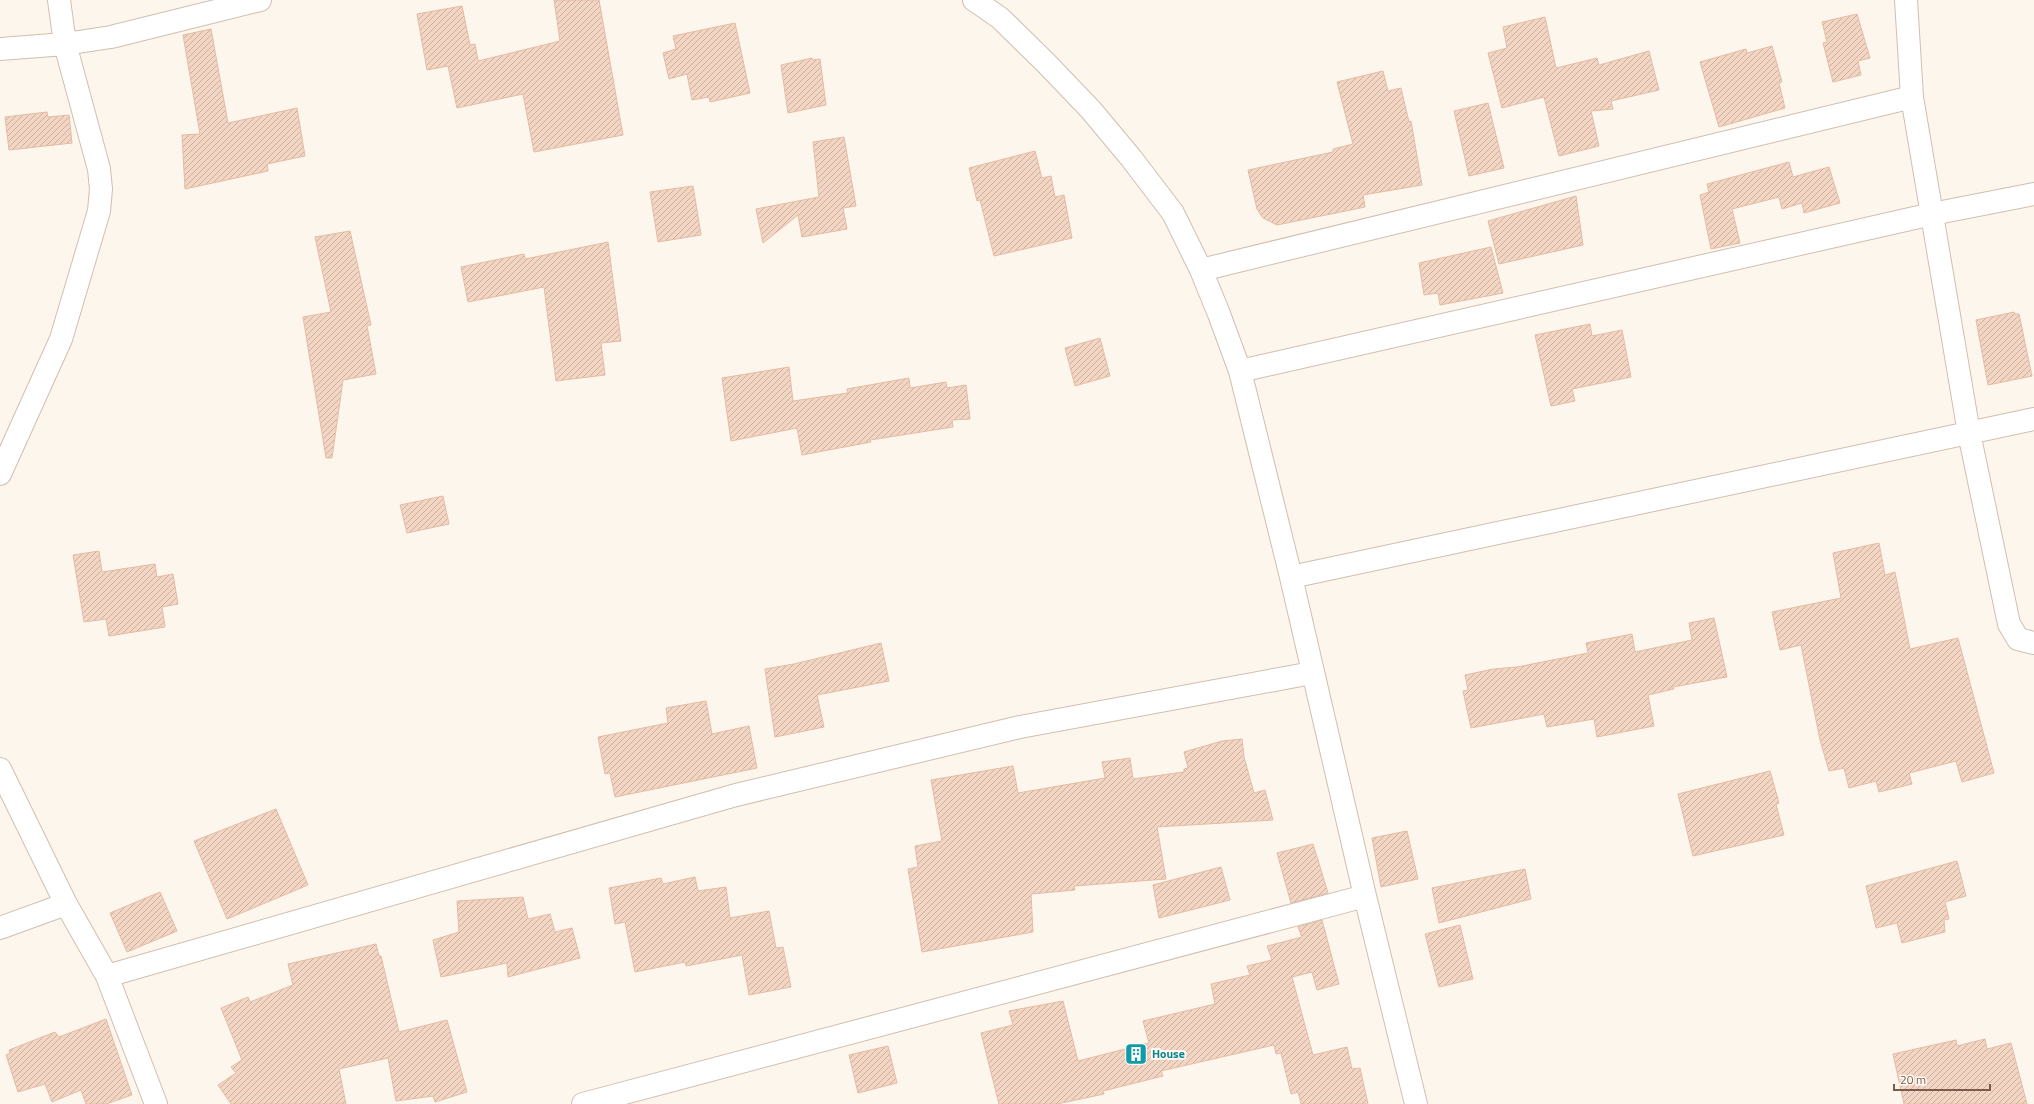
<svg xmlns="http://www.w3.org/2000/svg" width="2034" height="1104" font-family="'Titillium Web',sans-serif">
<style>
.building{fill:url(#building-hatch);stroke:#e6bba3}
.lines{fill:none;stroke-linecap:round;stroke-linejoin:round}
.minor-casing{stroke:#d1beb0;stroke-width:24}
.minor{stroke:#fff;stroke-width:22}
.labels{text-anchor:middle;stroke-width:4;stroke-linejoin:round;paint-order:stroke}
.culture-label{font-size:12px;font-weight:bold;fill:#0d838f;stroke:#fffaf3;text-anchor:start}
</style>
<defs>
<pattern id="building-hatch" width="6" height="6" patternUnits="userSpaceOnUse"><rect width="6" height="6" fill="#f3d5c3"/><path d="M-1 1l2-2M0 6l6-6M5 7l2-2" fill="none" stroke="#cab0a1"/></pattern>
</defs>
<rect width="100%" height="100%" fill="#fdf6ec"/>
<path class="building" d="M 554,0 L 599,0 L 623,135 L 534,152 L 523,94 L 457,108 L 448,66 L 427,70 L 417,14 L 462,6 L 470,45 L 475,44 L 478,61 L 560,41 Z
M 1857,14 L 1870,58 L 1858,61 L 1861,75 L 1833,82 L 1823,43 L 1827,42 L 1822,22 Z
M 1545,17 L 1556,68 L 1597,58 L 1599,65 L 1649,51 L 1659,90 L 1611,101 L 1613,109 L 1591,111 L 1599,146 L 1559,156 L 1544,97 L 1502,108 L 1488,53 L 1507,48 L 1503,27 Z
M 735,23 L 750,93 L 710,102 L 709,97 L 692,100 L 687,74 L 669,79 L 663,53 L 676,49 L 673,36 Z
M 211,29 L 228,123 L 297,108 L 305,156 L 267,164 L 268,171 L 185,189 L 182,135 L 200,134 L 183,35 Z
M 1772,46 L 1782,82 L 1779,83 L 1785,108 L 1719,127 L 1700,62 L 1746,49 L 1747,53 Z
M 812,58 L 813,60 L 820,59 L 826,105 L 788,113 L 781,65 Z
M 1383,71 L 1388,91 L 1401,88 L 1409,122 L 1411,121 L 1422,185 L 1363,195 L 1365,207 L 1277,225 L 1263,218 L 1257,209 L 1248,170 L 1333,152 L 1333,149 L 1353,144 L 1337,82 Z
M 1488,103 L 1504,168 L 1469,176 L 1454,111 Z
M 47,112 L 48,117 L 69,115 L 72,143 L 9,150 L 5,117 Z
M 844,137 L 856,206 L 843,208 L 847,229 L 802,237 L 798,215 L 763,243 L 756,209 L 819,197 L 813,142 Z
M 1035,151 L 1042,178 L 1051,176 L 1055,197 L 1064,195 L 1072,238 L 994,256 L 980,200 L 977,201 L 969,168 Z
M 1789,162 L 1793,177 L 1829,167 L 1840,203 L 1804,213 L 1802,203 L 1782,209 L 1779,197 L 1732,209 L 1740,243 L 1711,249 L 1700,195 L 1709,192 L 1707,184 Z
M 693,186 L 701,235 L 658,242 L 650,192 Z
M 1576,196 L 1583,245 L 1499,264 L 1488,221 Z
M 350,231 L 371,325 L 367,326 L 376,374 L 343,380 L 332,458 L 326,458 L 303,317 L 331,312 L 315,237 Z
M 608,242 L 621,341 L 601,343 L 605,375 L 556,381 L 544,287 L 468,302 L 461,267 L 524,254 L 525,259 Z
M 1491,247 L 1503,293 L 1440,305 L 1438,293 L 1424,295 L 1419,263 Z
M 2014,312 L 2015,314 L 2019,314 L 2032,376 L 1988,385 L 1976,320 Z
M 1590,324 L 1592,336 L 1622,330 L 1631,377 L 1572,389 L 1575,401 L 1551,406 L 1535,335 Z
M 1100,338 L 1110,376 L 1075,386 L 1065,348 Z
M 789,367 L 793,401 L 848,393 L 847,389 L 909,378 L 910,388 L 946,382 L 947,388 L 966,385 L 970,419 L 952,420 L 953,427 L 870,440 L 871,442 L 802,455 L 797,428 L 731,441 L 722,378 Z
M 443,496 L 449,524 L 407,533 L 400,505 Z
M 1879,543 L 1885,575 L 1895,572 L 1910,649 L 1958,638 L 1994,773 L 1962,782 L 1956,761 L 1909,773 L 1912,784 L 1879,792 L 1876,781 L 1849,788 L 1844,768 L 1829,771 L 1820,740 L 1801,645 L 1780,650 L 1772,612 L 1841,598 L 1833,553 Z
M 99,551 L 102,572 L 155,564 L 157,577 L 173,574 L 178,604 L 162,607 L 165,627 L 109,636 L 106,619 L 84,622 L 73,555 Z
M 1714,618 L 1727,677 L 1673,687 L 1674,689 L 1648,695 L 1654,726 L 1597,737 L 1594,719 L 1547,727 L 1544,714 L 1471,728 L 1463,691 L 1468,690 L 1465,675 L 1493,669 L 1517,667 L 1588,653 L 1586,643 L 1632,634 L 1635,652 L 1692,640 L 1689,623 Z
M 881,643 L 889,681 L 817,695 L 824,727 L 775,737 L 765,669 L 794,664 Z
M 706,701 L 712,734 L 749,726 L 757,768 L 615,797 L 610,773 L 605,774 L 598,737 L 668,723 L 666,708 Z
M 1242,739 L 1244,757 L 1254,793 L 1265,790 L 1273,820 L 1157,827 L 1166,879 L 1074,886 L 1075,890 L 1031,894 L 1033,932 L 922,952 L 908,869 L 918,867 L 915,846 L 942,841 L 931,780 L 1013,766 L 1018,793 L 1105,778 L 1102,762 L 1130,758 L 1133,779 L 1184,772 L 1184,769 L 1188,768 L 1184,752 L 1222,741 Z
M 1770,771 L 1779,803 L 1776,804 L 1784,835 L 1693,856 L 1678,794 Z
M 276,809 L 308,885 L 227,919 L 194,841 Z
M 1407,831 L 1418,879 L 1381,887 L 1372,838 Z
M 1313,844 L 1328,893 L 1291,903 L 1277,853 Z
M 1957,861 L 1966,896 L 1945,902 L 1949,919 L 1944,920 L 1945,932 L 1902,943 L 1897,923 L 1876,928 L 1866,886 Z
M 1221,867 L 1230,900 L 1159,918 L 1153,885 Z
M 1525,869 L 1531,899 L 1439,923 L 1432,888 Z
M 695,877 L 698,891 L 726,887 L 730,918 L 769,911 L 776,948 L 783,947 L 791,987 L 749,995 L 742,955 L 686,966 L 685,962 L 635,972 L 625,922 L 615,924 L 609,888 L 661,878 L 663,884 Z
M 160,892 L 177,931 L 127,952 L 110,913 Z
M 523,897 L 528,919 L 550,914 L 555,932 L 572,928 L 580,958 L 508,977 L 507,963 L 441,977 L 433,940 L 459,932 L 457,901 Z
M 1322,920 L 1339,984 L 1317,990 L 1312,972 L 1292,977 L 1313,1055 L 1347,1047 L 1352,1069 L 1360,1068 L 1368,1104 L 1301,1104 L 1298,1092 L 1291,1094 L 1281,1053 L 1276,1054 L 1274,1045 L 1161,1071 L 1163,1076 L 1103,1091 L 1104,1094 L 1076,1100 L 1057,1104 L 999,1104 L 981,1033 L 1013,1025 L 1009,1011 L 1063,1001 L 1078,1061 L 1149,1043 L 1143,1021 L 1215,1004 L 1211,984 L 1250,975 L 1247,966 L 1272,960 L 1267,946 L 1302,937 L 1298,927 Z
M 1460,925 L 1473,979 L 1439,987 L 1425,934 Z
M 376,944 L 379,956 L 381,956 L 399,1032 L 447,1020 L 467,1092 L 435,1102 L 433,1096 L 396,1101 L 388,1058 L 339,1069 L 346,1104 L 231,1104 L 218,1085 L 236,1073 L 231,1067 L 242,1060 L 221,1008 L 248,997 L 250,1002 L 293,985 L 288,964 Z
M 106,1019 L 132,1095 L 106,1104 L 86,1104 L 81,1090 L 52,1102 L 45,1084 L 18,1092 L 6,1055 L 10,1053 L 9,1050 L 55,1032 L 59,1037 Z
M 1985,1039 L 1987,1049 L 2011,1043 L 2027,1104 L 1904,1104 L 1893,1054 L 1956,1040 L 1957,1046 Z
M 888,1046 L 897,1083 L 858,1093 L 849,1055 Z"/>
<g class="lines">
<g class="minor-casing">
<path id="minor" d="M 974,0 L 1000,18 L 1045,62 L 1091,110 L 1131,158 L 1173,213 L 1201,270 L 1219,314 L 1240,371 L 1291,577 L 1365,896 L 1416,1104
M 1906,0 L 1912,97 L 1969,433 L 2009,624 L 2018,639 L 2034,643
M 0,49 L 65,44 L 111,37 L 260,0
M 1201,270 L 1912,97
M 1240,371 L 1932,214 L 2034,194
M 0,474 L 61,339 L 99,211 L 101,189 L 99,169 L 65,44 L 59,0
M 1291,577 L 2034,419
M 0,769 L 66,904 L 107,976 L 156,1104
M 0,928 L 66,904
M 107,976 L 736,795 L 1020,727 L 1312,673
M 583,1104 L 1365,896"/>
</g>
<use href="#minor" class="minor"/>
</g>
<defs>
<g id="building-square" transform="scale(1.15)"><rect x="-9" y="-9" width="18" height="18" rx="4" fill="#0f9aa8" stroke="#fffaf3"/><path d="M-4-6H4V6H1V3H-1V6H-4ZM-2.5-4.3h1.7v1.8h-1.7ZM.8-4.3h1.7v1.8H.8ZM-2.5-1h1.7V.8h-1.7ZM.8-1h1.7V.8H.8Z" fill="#fff"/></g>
</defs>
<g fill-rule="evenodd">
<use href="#building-square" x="1136" y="1054"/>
</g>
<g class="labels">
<g class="culture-label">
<text x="1152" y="1058">House</text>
</g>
</g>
<path d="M1894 1084v6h96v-6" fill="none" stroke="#7a5c4d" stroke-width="2"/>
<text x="1900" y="1084" font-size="12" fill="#7a5c4d" stroke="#fffaf3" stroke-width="3" paint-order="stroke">20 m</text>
</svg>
